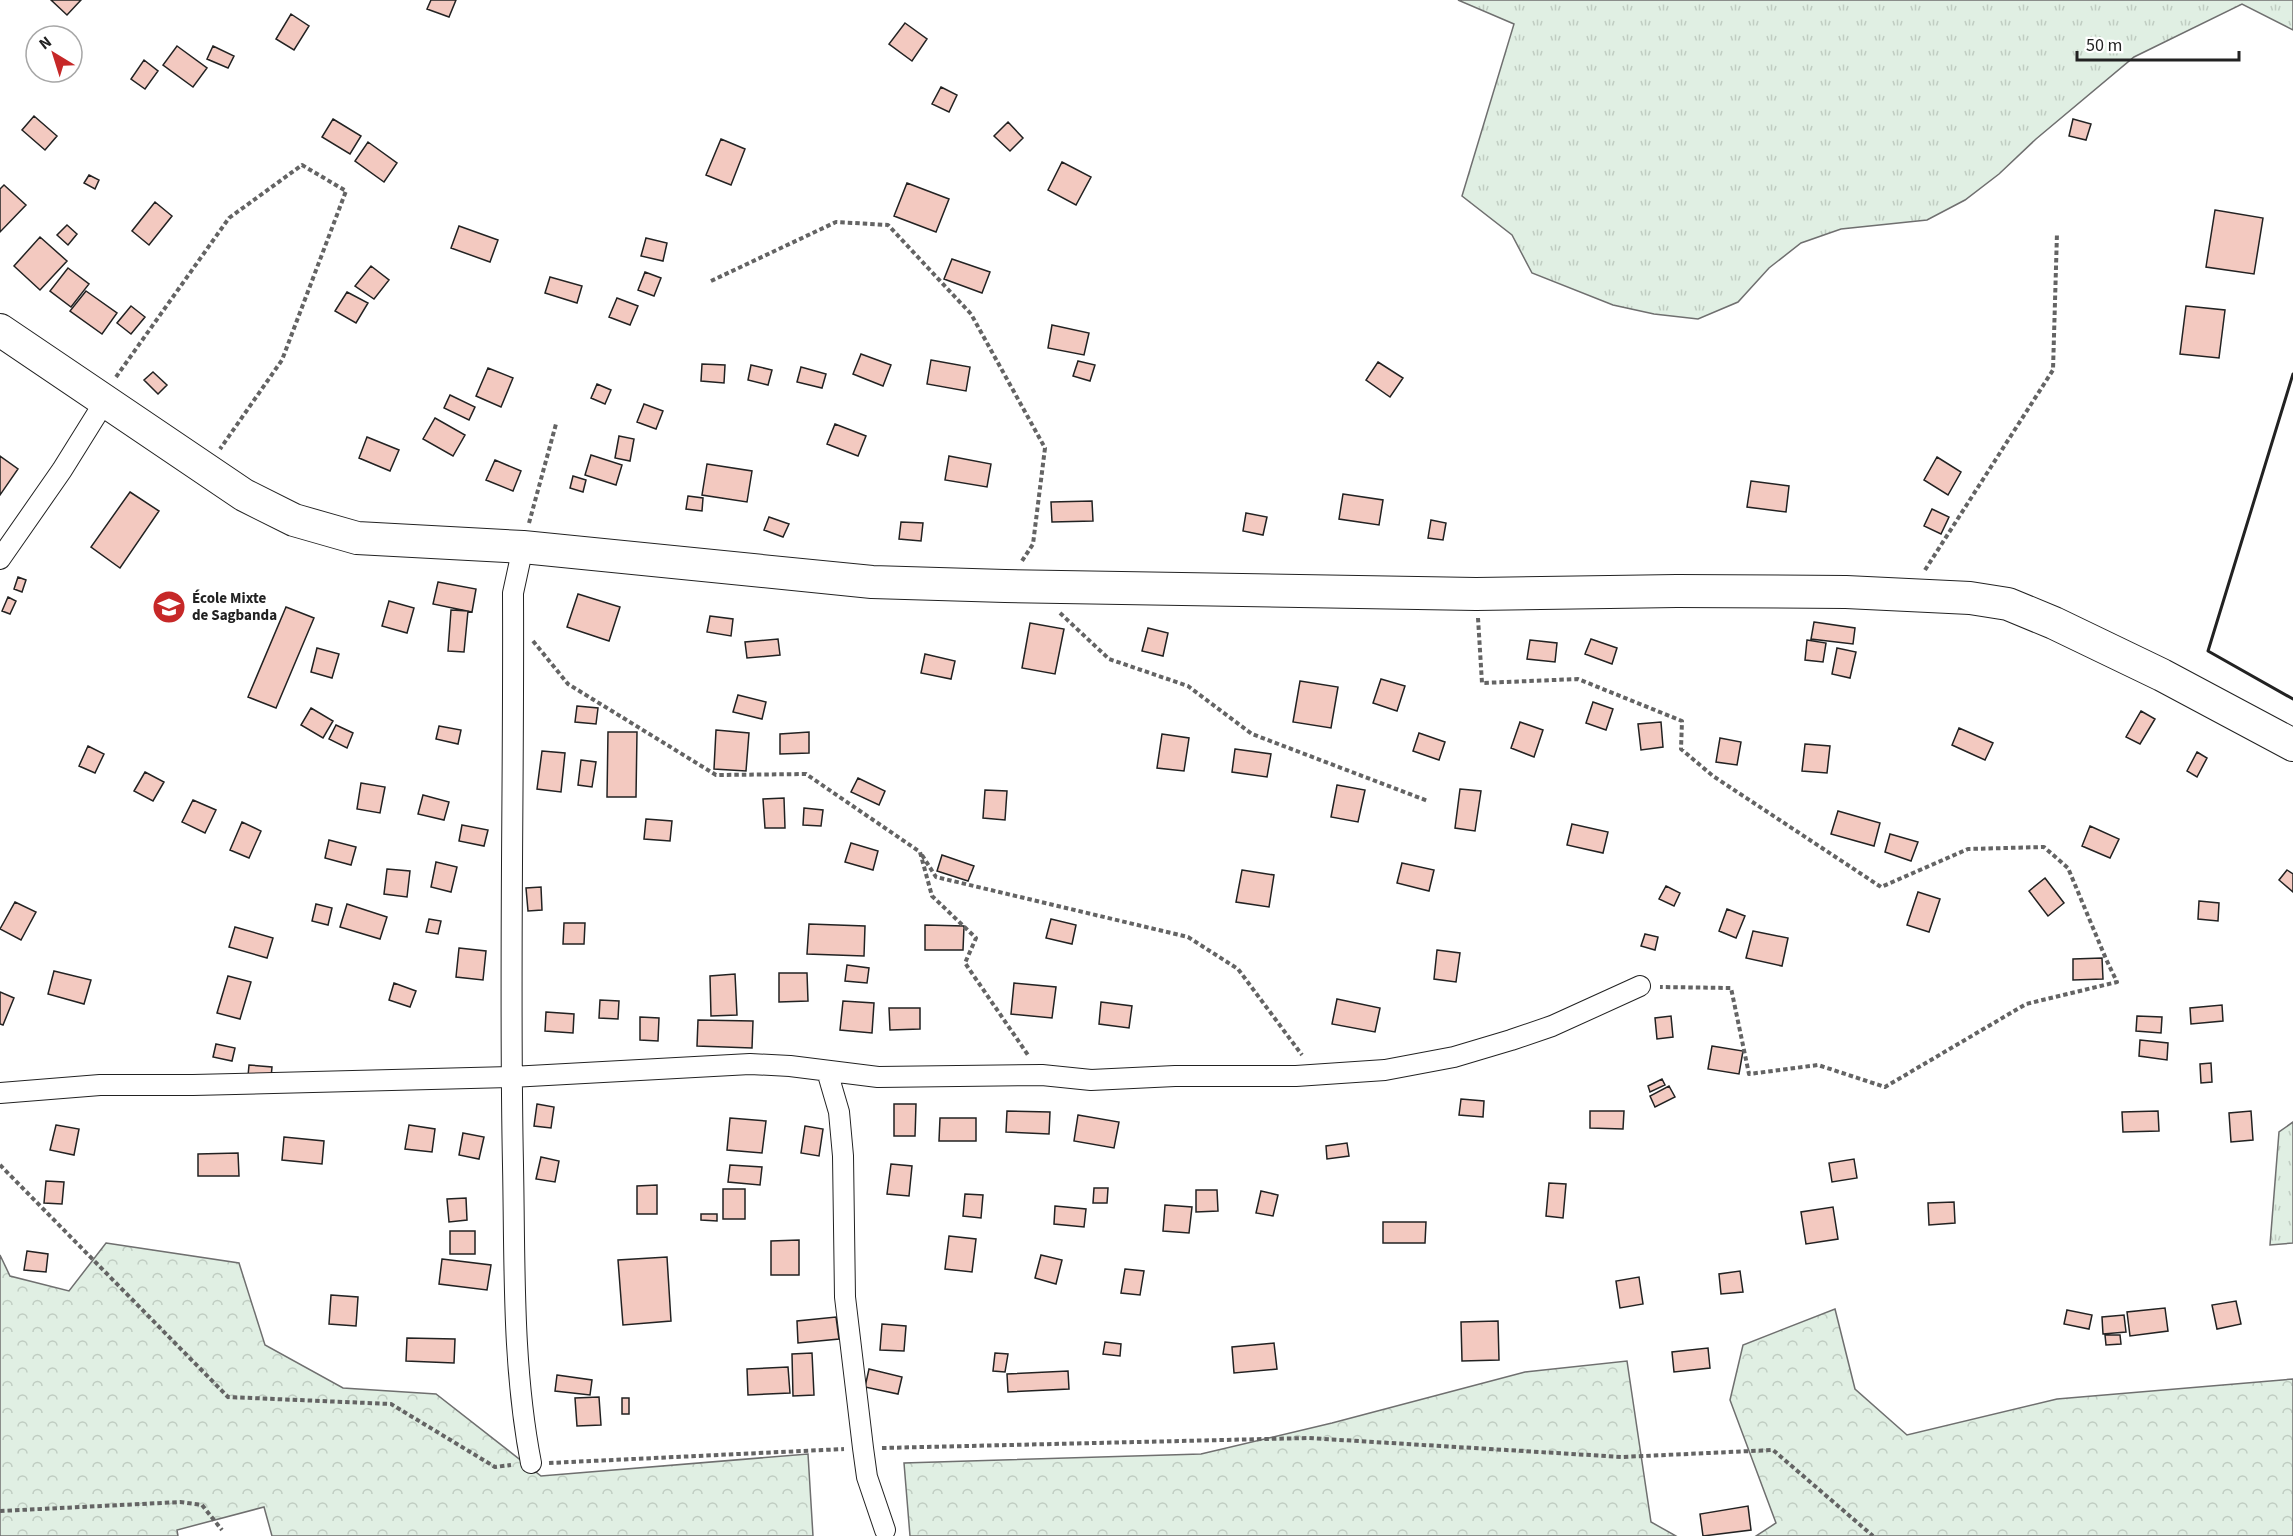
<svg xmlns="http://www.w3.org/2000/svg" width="2293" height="1536" font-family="'Source Sans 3',sans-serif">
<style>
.grass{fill:url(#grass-tufts);stroke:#6f6f6f;stroke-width:1.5}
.forest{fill:url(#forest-crowns);stroke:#6f6f6f;stroke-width:1.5}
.building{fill:#f3c9c0;stroke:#222;stroke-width:1.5}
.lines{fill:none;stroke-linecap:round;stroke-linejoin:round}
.street-casing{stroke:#222;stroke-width:22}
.primary-casing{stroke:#222;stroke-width:34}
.path{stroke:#646464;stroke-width:4;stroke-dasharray:4.5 3;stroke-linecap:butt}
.street{stroke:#fff;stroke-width:20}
.primary{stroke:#fff;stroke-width:32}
.wall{stroke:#222;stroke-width:3}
.labels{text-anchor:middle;stroke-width:4.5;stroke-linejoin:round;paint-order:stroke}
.poi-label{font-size:15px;font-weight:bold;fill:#222;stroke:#fff;text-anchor:start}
</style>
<defs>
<pattern id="grass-tufts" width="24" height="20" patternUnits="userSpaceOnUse" patternTransform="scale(1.5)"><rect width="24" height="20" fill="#e0efe3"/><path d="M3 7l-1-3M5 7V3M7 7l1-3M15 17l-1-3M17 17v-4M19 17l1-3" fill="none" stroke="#c0cdc2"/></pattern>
<pattern id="forest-crowns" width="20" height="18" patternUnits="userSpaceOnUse" patternTransform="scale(1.5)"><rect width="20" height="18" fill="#e0efe3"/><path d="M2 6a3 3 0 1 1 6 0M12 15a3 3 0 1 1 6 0" fill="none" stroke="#c0cdc2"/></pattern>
</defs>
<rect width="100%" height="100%" fill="#fff"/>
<path class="grass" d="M 1458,0 L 2293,0 L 2293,30 L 2242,4 L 2134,57 L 2036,139 L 1999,174 L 1965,200 L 1927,220 L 1841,229 L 1801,243 L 1769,268 L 1738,302 L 1698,319 L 1654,314 L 1613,305 L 1532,273 L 1512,235 L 1462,196 L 1514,24 Z
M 2293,1122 L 2293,1243 L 2270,1245 L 2279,1132 Z"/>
<path class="forest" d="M 106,1243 L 239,1263 L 265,1345 L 343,1388 L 436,1394 L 541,1476 L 808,1454 L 813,1536 L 272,1536 L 264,1507 L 177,1530 L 178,1536 L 0,1536 L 0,1255 L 10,1276 L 69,1291 Z
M 1835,1309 L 1855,1389 L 1907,1435 L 2057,1399 L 2293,1379 L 2293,1536 L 1756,1536 L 1776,1523 L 1730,1400 L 1743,1345 Z
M 1627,1361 L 1651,1522 L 1676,1536 L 910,1536 L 904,1463 L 1201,1454 L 1332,1423 L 1525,1372 Z"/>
<path class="building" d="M 51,0 L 81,0 L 67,15 Z
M 431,0 L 456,0 L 449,17 L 427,9 Z
M 291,14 L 309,26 L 294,50 L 276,39 Z
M 905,23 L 927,39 L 912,61 L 889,44 Z
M 177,46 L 207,68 L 193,87 L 163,65 Z
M 213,46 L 234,56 L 228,68 L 207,59 Z
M 144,60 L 158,71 L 145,89 L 131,79 Z
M 941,87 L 957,95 L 949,112 L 932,104 Z
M 34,116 L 57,136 L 45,150 L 22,130 Z
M 333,119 L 361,136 L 350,154 L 322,137 Z
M 2073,119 L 2091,124 L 2086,140 L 2069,136 Z
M 1008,122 L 1023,138 L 1010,151 L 994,136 Z
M 721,139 L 745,149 L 731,185 L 706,175 Z
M 368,142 L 397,163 L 384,182 L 355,161 Z
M 1062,162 L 1091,177 L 1076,205 L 1048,190 Z
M 89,175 L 99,180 L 95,189 L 84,183 Z
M 907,183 L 949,199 L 936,232 L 894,216 Z
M 4,185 L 26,205 L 0,232 L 0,189 Z
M 155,202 L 172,216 L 149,245 L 132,231 Z
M 2215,210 L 2263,218 L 2254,274 L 2206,267 Z
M 67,225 L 77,234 L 68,245 L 57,235 Z
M 459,226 L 498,240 L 490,262 L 451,248 Z
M 40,237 L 67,261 L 40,290 L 14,266 Z
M 646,238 L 667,243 L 663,261 L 641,256 Z
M 952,259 L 990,272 L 982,293 L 944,279 Z
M 371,266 L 389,280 L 374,299 L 355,286 Z
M 68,268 L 89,284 L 71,307 L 50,291 Z
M 645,272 L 661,278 L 654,296 L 638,290 Z
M 550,277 L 582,286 L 577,303 L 545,293 Z
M 86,291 L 117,313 L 102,334 L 70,311 Z
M 347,292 L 368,303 L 356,323 L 335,311 Z
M 617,298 L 638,306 L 630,325 L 609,317 Z
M 131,306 L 145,317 L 131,334 L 117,323 Z
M 2186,306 L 2225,310 L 2219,358 L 2180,354 Z
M 1052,325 L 1089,333 L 1084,355 L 1048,348 Z
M 861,354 L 891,365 L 883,386 L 853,374 Z
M 931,360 L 970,367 L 966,391 L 927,384 Z
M 1078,361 L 1095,365 L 1090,381 L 1073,376 Z
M 1378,362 L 1403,378 L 1390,397 L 1366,380 Z
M 702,364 L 725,365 L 724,383 L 701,381 Z
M 751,365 L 772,370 L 768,385 L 748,380 Z
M 801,367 L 826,374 L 822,388 L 797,382 Z
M 488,368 L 513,378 L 501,407 L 476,396 Z
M 153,372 L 167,385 L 158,394 L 144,380 Z
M 597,384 L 611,390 L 605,404 L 591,398 Z
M 450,395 L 475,407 L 469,420 L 444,408 Z
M 644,404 L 663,411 L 656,429 L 637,422 Z
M 435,418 L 465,435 L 453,456 L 423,439 Z
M 835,424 L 866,436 L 858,456 L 827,444 Z
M 619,436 L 634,439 L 630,461 L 615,458 Z
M 367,437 L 399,450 L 390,471 L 359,458 Z
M 591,455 L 622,465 L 616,485 L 585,475 Z
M 0,456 L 18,469 L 0,495 Z
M 949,456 L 991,464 L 987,487 L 945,480 Z
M 1937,457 L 1961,472 L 1948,495 L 1924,480 Z
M 495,460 L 521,471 L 513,491 L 486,480 Z
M 707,464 L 752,471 L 747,502 L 702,495 Z
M 573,476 L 586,480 L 583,492 L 570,488 Z
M 1751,481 L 1789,486 L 1786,512 L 1747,507 Z
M 130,492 L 159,511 L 120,568 L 91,547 Z
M 1343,494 L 1383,500 L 1379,525 L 1339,519 Z
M 688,496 L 703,498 L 702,511 L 686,509 Z
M 1092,501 L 1093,521 L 1052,522 L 1051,502 Z
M 1932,509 L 1949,517 L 1941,534 L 1924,526 Z
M 1246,513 L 1267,517 L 1263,535 L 1243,531 Z
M 769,517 L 789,524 L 783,537 L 764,530 Z
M 1431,520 L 1446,523 L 1443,540 L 1428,538 Z
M 901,522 L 923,523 L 921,541 L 899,539 Z
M 18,577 L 26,580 L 22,592 L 14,589 Z
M 438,582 L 476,589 L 472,612 L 433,604 Z
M 578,594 L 620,607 L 609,641 L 567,627 Z
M 8,597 L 16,601 L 10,614 L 2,611 Z
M 389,601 L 414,608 L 407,633 L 382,626 Z
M 286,607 L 314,618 L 276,708 L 248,697 Z
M 451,610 L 468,611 L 464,652 L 448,651 Z
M 710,616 L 733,619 L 731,636 L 707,632 Z
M 1814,622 L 1855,628 L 1853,644 L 1811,639 Z
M 1030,623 L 1064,629 L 1055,674 L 1022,668 Z
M 1148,628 L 1168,633 L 1163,656 L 1142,651 Z
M 778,639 L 780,655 L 747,658 L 745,642 Z
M 1591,639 L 1617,648 L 1612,664 L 1585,654 Z
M 1530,640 L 1557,643 L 1555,662 L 1527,659 Z
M 1807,640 L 1826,643 L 1823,662 L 1805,660 Z
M 317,648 L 339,654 L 332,678 L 311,672 Z
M 1837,648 L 1856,652 L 1850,678 L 1832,674 Z
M 925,654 L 955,661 L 951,679 L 921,673 Z
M 1381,679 L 1405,686 L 1397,711 L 1373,703 Z
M 1300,681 L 1338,687 L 1331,728 L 1293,722 Z
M 738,695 L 766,702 L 762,719 L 733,712 Z
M 1593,702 L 1613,709 L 1606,730 L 1586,723 Z
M 577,706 L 598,708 L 596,724 L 575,722 Z
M 311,708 L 333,721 L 323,738 L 301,725 Z
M 2141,711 L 2155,719 L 2140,744 L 2126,737 Z
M 1520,722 L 1543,730 L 1534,757 L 1511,748 Z
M 1661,722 L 1663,747 L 1641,750 L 1638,724 Z
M 336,725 L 353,733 L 347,748 L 329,739 Z
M 439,726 L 461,730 L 458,744 L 436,739 Z
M 1959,728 L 1993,743 L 1985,760 L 1952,745 Z
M 716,730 L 749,733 L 746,771 L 714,769 Z
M 608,732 L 637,732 L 636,797 L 607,797 Z
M 809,732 L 809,753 L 780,754 L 780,734 Z
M 1419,733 L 1445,742 L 1439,760 L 1413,751 Z
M 1162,734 L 1189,738 L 1184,771 L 1157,768 Z
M 1720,738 L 1741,742 L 1737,765 L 1716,762 Z
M 1805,744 L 1830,746 L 1827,773 L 1802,771 Z
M 88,746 L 104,754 L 95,773 L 79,766 Z
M 1235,749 L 1271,754 L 1267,777 L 1232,772 Z
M 542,751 L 565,753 L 561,792 L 537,789 Z
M 2197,752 L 2207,758 L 2197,777 L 2187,771 Z
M 581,760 L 596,762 L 592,787 L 578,785 Z
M 145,772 L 164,782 L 153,801 L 134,791 Z
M 858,778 L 885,791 L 879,805 L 851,792 Z
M 361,783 L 385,787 L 380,813 L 357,809 Z
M 1337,785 L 1365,790 L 1358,822 L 1331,817 Z
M 1460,789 L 1481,791 L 1475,831 L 1455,828 Z
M 985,790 L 1007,791 L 1005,820 L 983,818 Z
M 423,795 L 449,802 L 444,820 L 418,814 Z
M 784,798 L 785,828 L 765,828 L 763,799 Z
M 193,800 L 216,810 L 205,833 L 182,822 Z
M 804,808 L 823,810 L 821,826 L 803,825 Z
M 1838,811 L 1880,823 L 1874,846 L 1831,834 Z
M 646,819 L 672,821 L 670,841 L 644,839 Z
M 242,822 L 261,831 L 249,858 L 230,850 Z
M 1572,824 L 1608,832 L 1603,853 L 1567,845 Z
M 462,825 L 488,830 L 484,846 L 459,841 Z
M 2090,826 L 2119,839 L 2110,858 L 2082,846 Z
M 1890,834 L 1918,842 L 1911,861 L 1885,852 Z
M 329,840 L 356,847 L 351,865 L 325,858 Z
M 851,843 L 878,851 L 873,870 L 845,862 Z
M 942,855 L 974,866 L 968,881 L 937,871 Z
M 436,862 L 457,867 L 451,892 L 431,887 Z
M 1402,863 L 1434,870 L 1429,891 L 1397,883 Z
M 387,869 L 410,871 L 407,897 L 384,894 Z
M 1242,870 L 1274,875 L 1269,907 L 1236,902 Z
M 2287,870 L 2293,874 L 2293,892 L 2279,880 Z
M 2045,878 L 2064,903 L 2048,916 L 2029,891 Z
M 1666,886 L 1680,893 L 1674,906 L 1659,899 Z
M 541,887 L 542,910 L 528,911 L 526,888 Z
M 1918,892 L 1940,899 L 1929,932 L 1907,925 Z
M 2199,901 L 2219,903 L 2218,921 L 2198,919 Z
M 15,902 L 36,912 L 21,940 L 0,929 Z
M 316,904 L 332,908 L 328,925 L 312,921 Z
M 347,904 L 387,917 L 380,939 L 340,927 Z
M 1727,909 L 1745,916 L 1736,938 L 1719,931 Z
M 429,919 L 441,921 L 438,934 L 426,932 Z
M 1051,919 L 1076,925 L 1072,944 L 1046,938 Z
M 564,923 L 585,923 L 584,944 L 563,944 Z
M 809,924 L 865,926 L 864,956 L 807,954 Z
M 925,925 L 964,926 L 963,950 L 925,950 Z
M 235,927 L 273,938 L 267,958 L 229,947 Z
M 1753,931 L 1788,938 L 1782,966 L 1746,958 Z
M 1645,934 L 1658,937 L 1655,950 L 1641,946 Z
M 459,948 L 486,951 L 483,980 L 456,977 Z
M 1437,950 L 1460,953 L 1456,982 L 1434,979 Z
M 2102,958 L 2103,979 L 2073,980 L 2073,959 Z
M 847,965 L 869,968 L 867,983 L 845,981 Z
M 54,971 L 91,980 L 84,1004 L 48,994 Z
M 779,973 L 807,973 L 808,1001 L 779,1002 Z
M 735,974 L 737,1015 L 711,1016 L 710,976 Z
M 228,976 L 251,982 L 240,1019 L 217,1013 Z
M 394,983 L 416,991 L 410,1007 L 389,1000 Z
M 1014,983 L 1056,987 L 1052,1018 L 1011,1014 Z
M 0,992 L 14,998 L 3,1025 L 0,1024 Z
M 1337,999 L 1380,1008 L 1375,1032 L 1332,1024 Z
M 600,1000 L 619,1001 L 618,1019 L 599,1018 Z
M 843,1001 L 874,1003 L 872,1033 L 840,1030 Z
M 1101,1002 L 1132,1006 L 1129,1028 L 1099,1024 Z
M 2222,1005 L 2223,1021 L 2191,1024 L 2190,1008 Z
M 889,1008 L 920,1008 L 920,1029 L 890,1030 Z
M 546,1012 L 574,1014 L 573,1033 L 545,1031 Z
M 1671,1016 L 1673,1037 L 1657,1039 L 1655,1018 Z
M 2137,1016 L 2162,1017 L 2161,1033 L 2136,1031 Z
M 640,1017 L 659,1018 L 658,1041 L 640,1040 Z
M 698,1020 L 753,1021 L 752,1048 L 697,1046 Z
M 2140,1040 L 2168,1043 L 2167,1060 L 2139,1056 Z
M 216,1044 L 235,1048 L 232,1061 L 213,1057 Z
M 1712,1046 L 1743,1051 L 1739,1074 L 1708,1069 Z
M 2211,1063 L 2212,1082 L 2201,1083 L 2200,1064 Z
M 249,1065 L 272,1067 L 271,1078 L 248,1076 Z
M 1662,1079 L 1665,1085 L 1650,1092 L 1648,1086 Z
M 1669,1086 L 1675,1097 L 1655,1107 L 1650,1096 Z
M 1461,1099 L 1484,1101 L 1483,1117 L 1459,1115 Z
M 537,1104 L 554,1107 L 551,1128 L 534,1126 Z
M 894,1104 L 916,1104 L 915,1136 L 894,1136 Z
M 1007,1111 L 1050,1112 L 1049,1134 L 1006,1132 Z
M 1590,1111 L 1624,1111 L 1623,1129 L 1590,1128 Z
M 2158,1111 L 2159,1131 L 2123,1132 L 2122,1112 Z
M 2251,1111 L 2253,1140 L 2231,1142 L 2229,1113 Z
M 1078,1115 L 1119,1122 L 1114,1148 L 1074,1141 Z
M 730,1118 L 766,1121 L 762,1153 L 727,1150 Z
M 940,1118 L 976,1118 L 976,1141 L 939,1141 Z
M 56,1125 L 79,1129 L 74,1155 L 50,1150 Z
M 409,1125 L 435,1129 L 432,1152 L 405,1149 Z
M 805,1126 L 823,1129 L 819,1156 L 801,1153 Z
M 463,1133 L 484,1137 L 479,1159 L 459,1155 Z
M 284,1137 L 324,1141 L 322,1164 L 282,1160 Z
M 1347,1143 L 1349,1156 L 1327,1159 L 1326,1146 Z
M 238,1153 L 239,1176 L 198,1176 L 198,1154 Z
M 541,1157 L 559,1161 L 555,1182 L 536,1179 Z
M 1854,1159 L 1857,1178 L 1832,1182 L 1829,1163 Z
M 891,1164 L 912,1166 L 909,1196 L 887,1194 Z
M 730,1165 L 762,1167 L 760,1185 L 728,1182 Z
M 46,1181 L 64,1182 L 62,1204 L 44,1203 Z
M 1549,1183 L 1566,1184 L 1563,1218 L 1546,1216 Z
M 657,1185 L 657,1214 L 637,1214 L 637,1186 Z
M 1094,1188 L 1108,1188 L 1107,1203 L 1093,1203 Z
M 723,1189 L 745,1189 L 745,1219 L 723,1219 Z
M 1196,1190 L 1217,1190 L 1218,1211 L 1196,1212 Z
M 1261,1191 L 1278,1195 L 1273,1216 L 1256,1213 Z
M 965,1194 L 983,1195 L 981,1218 L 963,1216 Z
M 466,1198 L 467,1220 L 449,1222 L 447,1199 Z
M 1954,1202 L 1955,1223 L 1929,1225 L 1928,1203 Z
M 1165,1205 L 1192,1207 L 1189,1233 L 1163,1231 Z
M 1055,1206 L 1086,1209 L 1084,1227 L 1054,1224 Z
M 1833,1207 L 1838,1239 L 1806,1244 L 1801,1212 Z
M 701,1214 L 717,1214 L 717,1221 L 701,1220 Z
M 1383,1222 L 1426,1222 L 1425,1243 L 1383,1243 Z
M 450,1231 L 475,1231 L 475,1254 L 450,1254 Z
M 949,1236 L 976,1239 L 972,1272 L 945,1269 Z
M 799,1240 L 799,1275 L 771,1275 L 771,1241 Z
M 27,1251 L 48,1254 L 46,1272 L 24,1270 Z
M 1041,1255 L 1062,1260 L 1056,1284 L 1035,1278 Z
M 667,1257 L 671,1321 L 623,1325 L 618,1260 Z
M 442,1259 L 491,1265 L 487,1290 L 439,1284 Z
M 1125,1269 L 1144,1271 L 1140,1295 L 1121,1293 Z
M 1740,1271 L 1743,1292 L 1721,1294 L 1719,1274 Z
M 1639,1277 L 1643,1304 L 1620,1308 L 1616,1281 Z
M 331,1295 L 358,1297 L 356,1326 L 329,1324 Z
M 2236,1301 L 2241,1324 L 2217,1329 L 2212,1305 Z
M 2165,1308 L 2168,1331 L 2130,1336 L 2127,1312 Z
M 2067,1310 L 2092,1315 L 2089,1329 L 2064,1324 Z
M 2124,1315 L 2126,1332 L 2103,1334 L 2102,1317 Z
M 836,1317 L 839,1339 L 798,1343 L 797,1321 Z
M 1498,1321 L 1499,1360 L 1462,1361 L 1461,1322 Z
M 882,1324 L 906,1326 L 904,1351 L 880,1350 Z
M 2105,1335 L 2120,1335 L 2121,1344 L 2106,1345 Z
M 407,1338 L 455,1339 L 454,1363 L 406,1361 Z
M 1105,1342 L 1121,1344 L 1120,1356 L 1103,1354 Z
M 1274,1343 L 1277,1369 L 1234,1373 L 1232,1347 Z
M 1708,1348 L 1710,1368 L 1674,1372 L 1672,1352 Z
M 812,1353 L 814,1395 L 793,1396 L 792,1354 Z
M 995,1353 L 1008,1354 L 1005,1372 L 993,1371 Z
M 788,1367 L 790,1393 L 748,1395 L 747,1369 Z
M 869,1369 L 902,1377 L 898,1394 L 865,1387 Z
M 1068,1371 L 1069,1389 L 1008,1392 L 1007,1374 Z
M 557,1375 L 592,1380 L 590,1395 L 555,1391 Z
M 599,1397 L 601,1425 L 577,1426 L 575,1398 Z
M 622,1398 L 629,1398 L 629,1414 L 622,1414 Z
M 1748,1506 L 1751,1530 L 1703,1536 L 1700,1514 Z"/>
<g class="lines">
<g class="street-casing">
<path id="street" d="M 523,547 L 513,593 C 514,784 509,975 513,1165 C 515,1265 512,1365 531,1463
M 0,559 L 62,470 L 105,401
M 827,1071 L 839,1112 L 843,1156 L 845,1297 L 863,1448 L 867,1477 L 885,1530
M 0,1093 L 100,1085 L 193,1085 L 511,1077 L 750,1064 L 790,1066 L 878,1077 L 1042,1075 L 1091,1080 L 1175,1076 L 1296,1076 L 1385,1070 L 1454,1057 L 1511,1040 L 1552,1026 L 1640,986"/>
</g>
<g class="primary-casing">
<path id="primary" d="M 0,330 L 244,495 L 294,520 L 357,538 L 523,547 L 872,582 L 1005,586 L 1476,594 L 1677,591 L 1846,592 L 1970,598 L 2008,604 L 2054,623 L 2162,675 L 2293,745"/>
</g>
<path class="path" d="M 711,281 L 836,222 L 888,225 L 971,314 L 1045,448 L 1033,544 L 1022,561
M 116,377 L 229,218 L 302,165 L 346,191 L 282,360 L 220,449
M 529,523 L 556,424
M 1925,570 L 2053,370 L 2057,233
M 1060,613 L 1109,659 L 1188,686 L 1252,734 L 1428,801
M 1478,618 L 1482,683 L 1578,679 L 1682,721 L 1681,749 L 1713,776 L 1881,887 L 1968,849 L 2044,847 L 2068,868 L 2106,959 L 2117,982 L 2026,1004 L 1885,1087 L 1818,1065 L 1749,1074 L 1731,988 L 1660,987
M 533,641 L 568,684 L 716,775 L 806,774 L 920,852 L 932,896 L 976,938 L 965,963 L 1028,1055
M 922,855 L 936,877 L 1188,937 L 1238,969 L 1302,1055
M 0,1165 L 228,1397 L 391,1404 L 495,1467 L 511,1465
M 882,1448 L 1308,1438 L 1622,1457 L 1773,1450 L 1873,1536
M 549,1463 L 844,1449
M 0,1511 L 180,1502 L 202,1505 L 222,1530"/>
<use href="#street" class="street"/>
<use href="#primary" class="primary"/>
<path class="wall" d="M 2293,374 L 2208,651 L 2293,699"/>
</g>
<defs>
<g id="school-disc" transform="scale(1.725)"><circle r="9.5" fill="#c62828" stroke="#fff"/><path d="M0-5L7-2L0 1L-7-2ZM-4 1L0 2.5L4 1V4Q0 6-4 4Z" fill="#fff"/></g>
</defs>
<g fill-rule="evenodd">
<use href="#school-disc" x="169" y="607"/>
</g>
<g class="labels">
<g class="poi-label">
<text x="192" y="603">École Mixte<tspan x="192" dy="17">de Sagbanda</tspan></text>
</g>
</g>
<g transform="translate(54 54) rotate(322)"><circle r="28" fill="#ffffff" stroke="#a7a7a7" stroke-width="1.5"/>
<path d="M0-4.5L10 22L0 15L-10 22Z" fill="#c62828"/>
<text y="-9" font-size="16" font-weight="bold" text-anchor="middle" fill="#222222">N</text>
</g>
<path d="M2077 51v9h162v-9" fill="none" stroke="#222222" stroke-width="3"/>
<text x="2086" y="51" font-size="18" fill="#222222" stroke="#ffffff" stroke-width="4.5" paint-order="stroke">50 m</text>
</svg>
